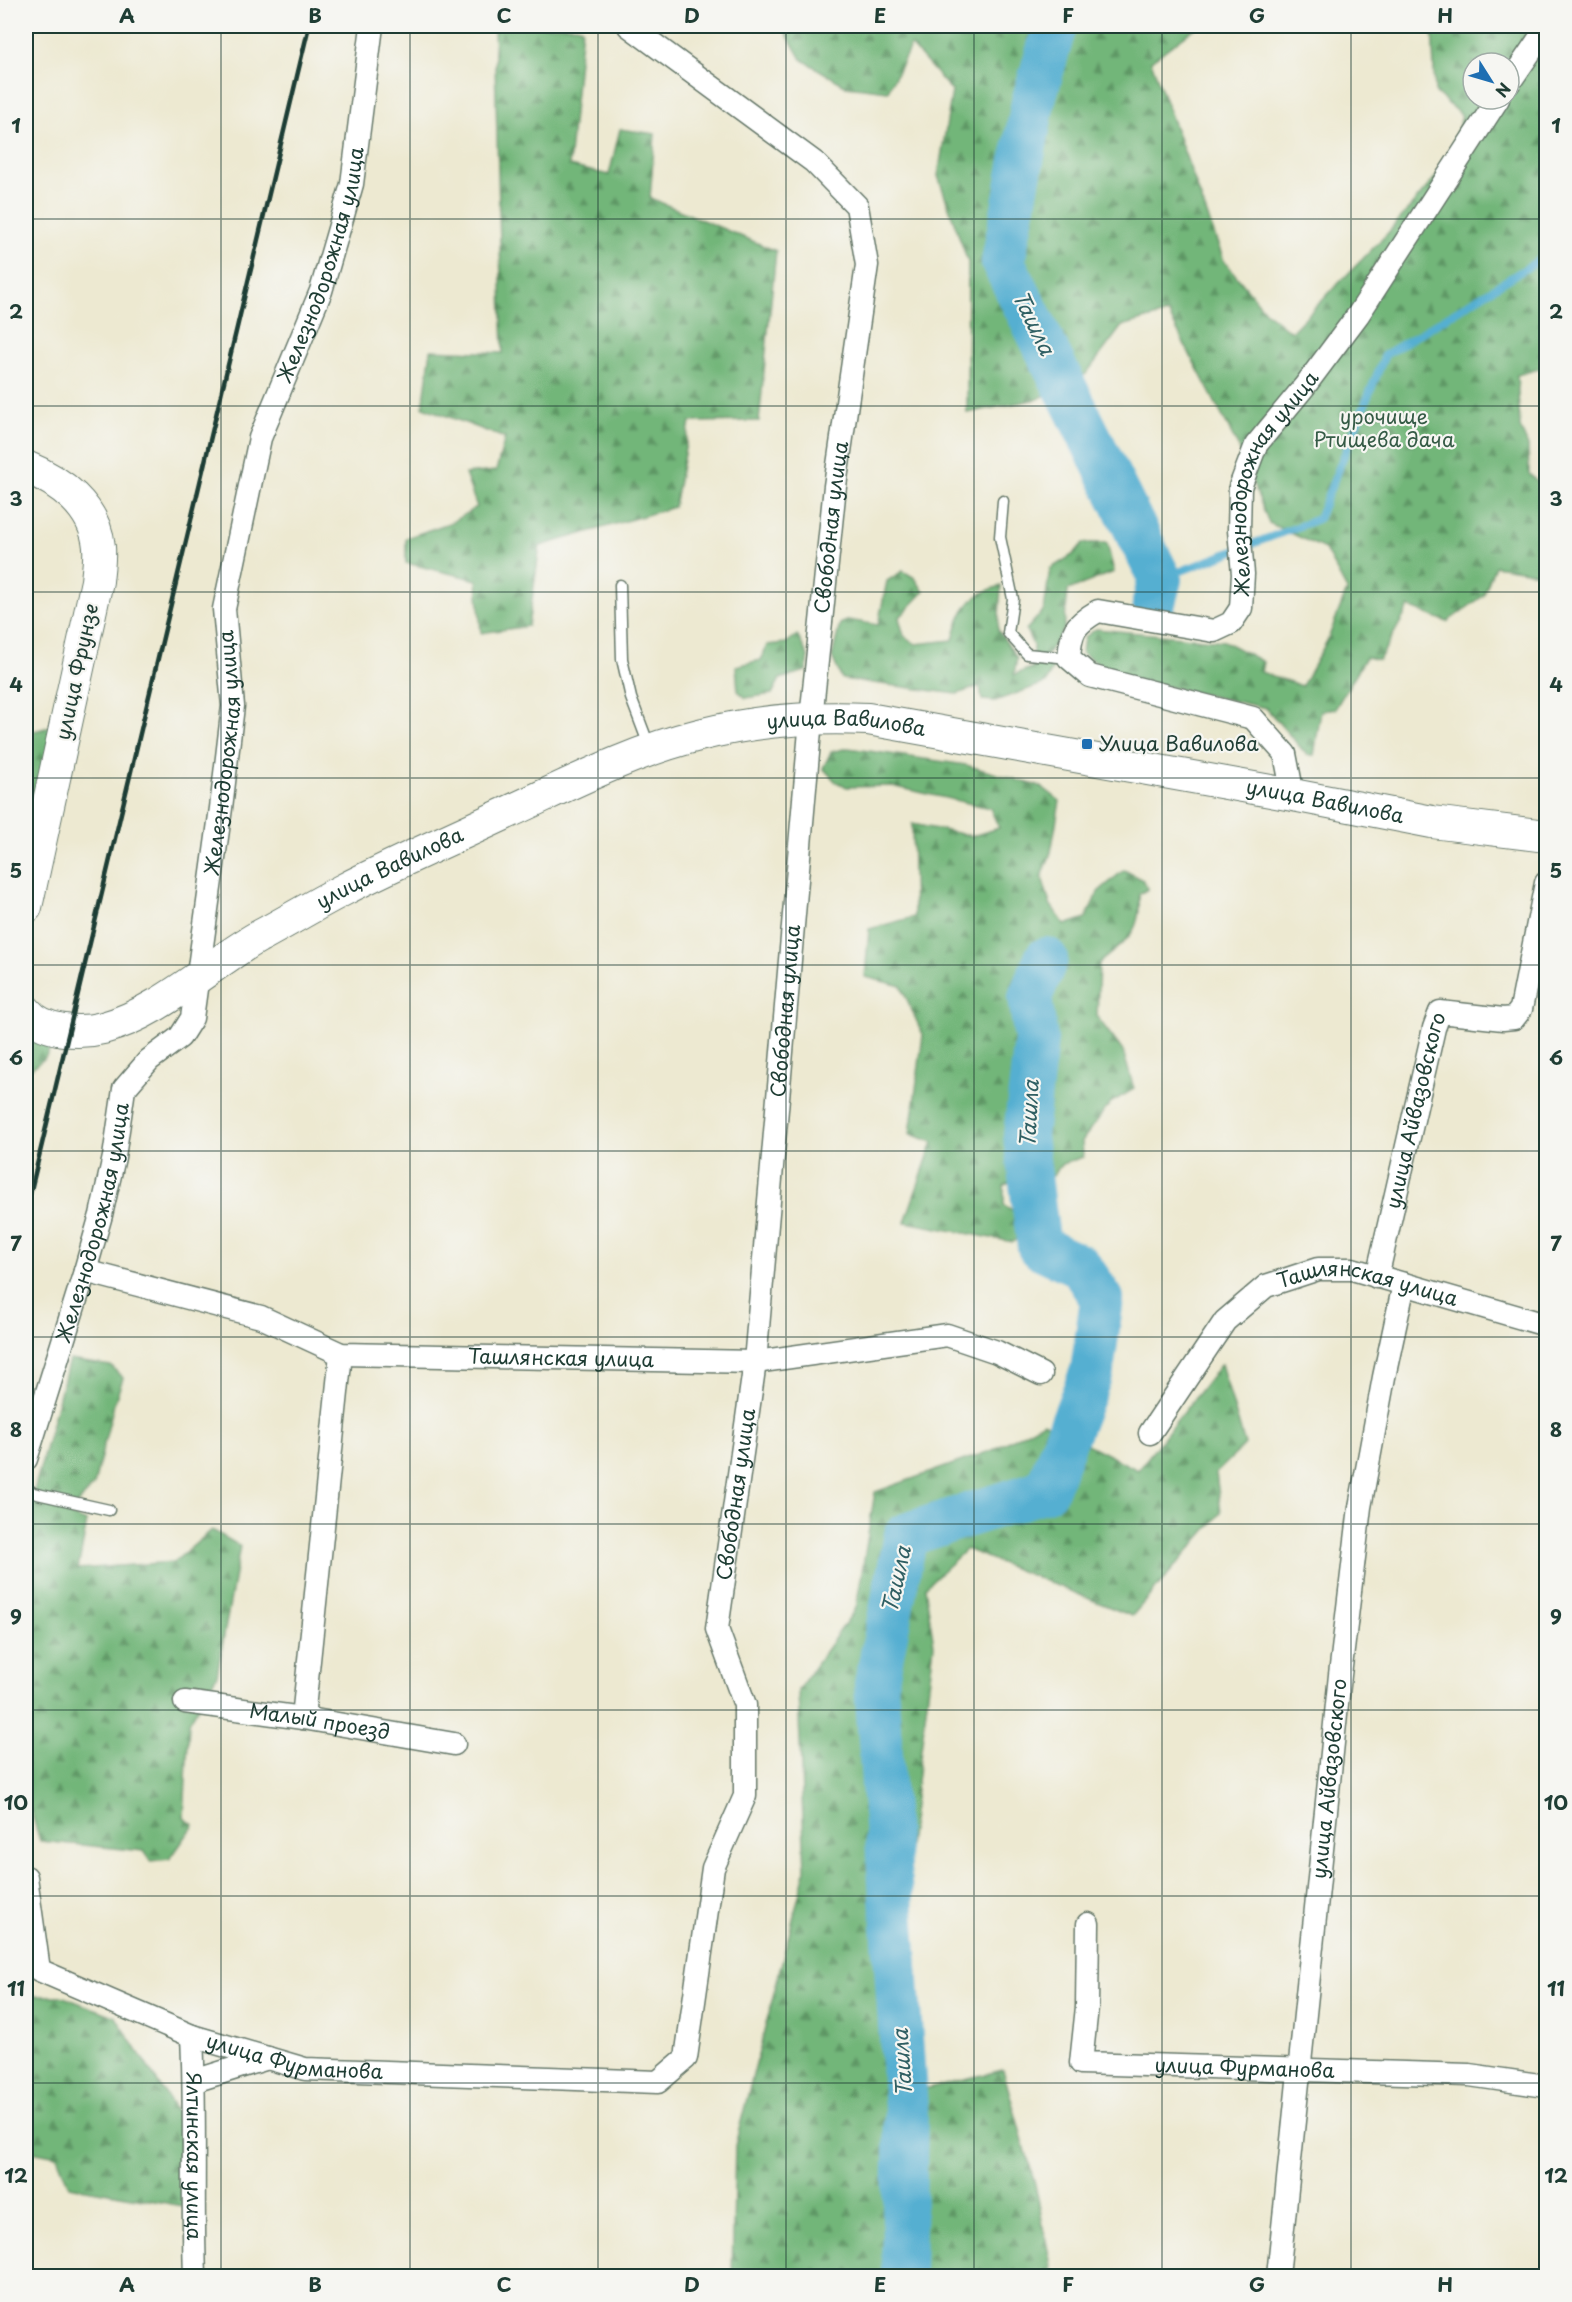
<svg xmlns="http://www.w3.org/2000/svg" width="1572" height="2302" font-family="'Playpen Sans',sans-serif">
<style>
.forest{fill:url(#forest-firs);stroke:#487a56;stroke-width:1.5;fill-rule:evenodd}
.lines{fill:none;stroke-linecap:round;stroke-linejoin:round}
.stream{stroke:#54afd1;stroke-width:8}
.river{stroke:#54afd1;stroke-width:44}
.service-casing{stroke:#67796b;stroke-width:13}
.minor-casing{stroke:#67796b;stroke-width:25}
.secondary-casing{stroke:#67796b;stroke-width:34}
.service{stroke:#fff;stroke-width:10}
.minor{stroke:#fff;stroke-width:22}
.secondary{stroke:#fff;stroke-width:32}
.rail{stroke:#1f3d34;stroke-width:4.5}
.grid{fill:none;stroke:#1f3d34;stroke-width:1.5;stroke-opacity:0.55}
.poi-dot{fill:#1f6fb2;stroke:#f6f6f2;stroke-width:2}
.labels{text-anchor:middle;stroke-width:4.5;stroke-linejoin:round;paint-order:stroke}
.street-label{font-size:20px;fill:#1f3d34;stroke:#f6f6f2}
.park-label{font-size:20px;fill:#355b46;stroke:#f6f6f2}
.poi-label{font-size:20px;fill:#1f3d34;stroke:#f6f6f2;text-anchor:start}
.water-label{font-size:21px;font-style:italic;fill:#2f5f63;stroke:#f6f6f2}
.neatline{fill:none;stroke:#1f3d34;stroke-width:2}
.grid-label{font-size:20px;text-anchor:middle;font-weight:bold;fill:#1f3d34}
</style>
<defs>
<pattern id="forest-firs" width="22" height="20" patternUnits="userSpaceOnUse" patternTransform="scale(1.5)"><rect width="22" height="20" fill="#72b679"/><path d="M5 1l3.5 6h-7zM16 11l3.5 6h-7z" fill="#5d9564"/></pattern>
</defs>
<rect width="100%" height="100%" fill="#f6f6f2"/>
<filter id="ink" filterUnits="userSpaceOnUse"><feTurbulence type="fractalNoise" baseFrequency=".0167" numOctaves="2"/><feDisplacementMap in="SourceGraphic" scale="12" xChannelSelector="R" yChannelSelector="G"/><feConvolveMatrix kernelMatrix="1 2 1 2 8 2 1 2 1" color-interpolation-filters="sRGB"/></filter>
<filter id="wash" filterUnits="userSpaceOnUse"><feTurbulence type="fractalNoise" baseFrequency=".008" numOctaves="4" result="noise"/><feDisplacementMap in="SourceGraphic" scale="24" xChannelSelector="R" yChannelSelector="G"/><feGaussianBlur stdDeviation="1.35" result="paint"/><feColorMatrix in="noise" values="0 0 0 0 0 0 0 0 0 0 0 0 0 0 0 0 0 1.4 0 .05"/><feComposite in="paint" operator="in"/></filter>
<g filter="url(#wash)">
<rect width="100%" height="100%" fill="#ede9d1"/>
<path class="forest" d="M 494,26 L 577,26 L 582,28 L 569,166 L 609,175 L 620,129 L 655,134 L 650,198 L 776,251 L 759,421 L 690,422 L 674,507 L 540,546 L 528,626 L 481,633 L 477,580 L 406,563 L 406,538 L 452,522 L 477,507 L 465,474 L 496,471 L 505,438 L 423,407 L 431,350 L 503,353 Z
M 782,26 L 1198,26 L 1151,61 L 1224,261 L 1265,311 L 1291,332 L 1387,234 L 1446,165 L 1462,116 L 1435,92 L 1432,26 L 1546,26 L 1546,367 L 1517,375 L 1520,427 L 1528,446 L 1529,474 L 1546,488 L 1546,574 L 1495,566 L 1483,596 L 1447,622 L 1409,607 L 1379,660 L 1366,657 L 1335,709 L 1321,711 L 1314,755 L 1307,755 L 1266,708 L 1115,675 L 1082,653 L 1084,638 L 1096,629 L 1224,641 L 1263,662 L 1261,672 L 1302,686 L 1328,639 L 1347,590 L 1325,549 L 1269,523 L 1238,446 L 1168,313 L 1122,326 L 1086,374 L 1038,399 L 967,413 L 968,262 L 938,176 L 952,91 L 911,45 L 888,91 L 846,86 L 801,59 ZM 1473,63 L 1509,63 L 1509,99 L 1473,99 Z
M 1083,543 L 1107,543 L 1114,572 L 1068,590 L 1064,629 L 1044,659 L 1053,667 L 1046,683 L 995,701 L 982,700 L 980,686 L 957,694 L 842,679 L 832,657 L 840,624 L 848,620 L 878,625 L 887,581 L 903,571 L 915,578 L 924,592 L 899,618 L 904,636 L 916,644 L 953,640 C 959,611 971,593 1001,586 L 998,630 L 1017,658 L 1014,675 L 1033,667 L 1033,645 L 1026,630 L 1044,610 L 1050,569 L 1074,554 Z
M 797,635 L 808,656 L 806,671 L 780,679 L 772,694 L 746,698 L 738,691 L 736,666 L 761,660 L 767,645 L 786,643 Z
M 53,726 L 26,873 L 26,733 Z
M 848,748 L 966,765 L 1042,787 L 1060,801 L 1051,852 L 1042,877 L 1050,904 L 1065,925 L 1086,918 L 1098,892 L 1124,870 L 1143,880 L 1148,889 L 1139,894 C 1142,934 1126,940 1099,963 L 1097,1017 L 1123,1051 L 1134,1089 L 1110,1103 L 1082,1141 L 1083,1157 L 1062,1164 L 1050,1179 L 1024,1174 L 1004,1186 L 1004,1205 L 1034,1223 L 1013,1242 L 905,1222 L 933,1142 L 910,1134 L 923,1035 L 901,986 L 865,977 L 869,929 L 914,917 L 912,824 L 972,836 L 999,828 L 990,808 L 892,786 L 847,787 L 836,782 L 823,768 L 831,752 Z
M 26,1021 L 55,1041 L 44,1059 L 26,1072 Z
M 69,1360 L 111,1366 L 123,1378 L 114,1404 L 94,1485 L 68,1515 L 87,1522 L 78,1569 L 174,1562 L 212,1530 L 240,1546 L 217,1675 L 189,1722 L 184,1818 L 194,1825 L 170,1859 L 151,1861 L 144,1851 L 40,1841 L 26,1795 L 26,1506 L 31,1502 Z
M 1221,1364 L 1245,1445 L 1216,1473 L 1221,1513 L 1132,1616 L 966,1549 L 925,1587 L 934,1645 L 893,1974 L 894,2096 L 1003,2070 L 1035,2184 L 1053,2276 L 732,2276 L 735,2145 L 805,1872 L 798,1690 L 856,1608 L 875,1492 L 993,1450 L 1044,1422 L 1138,1470 Z
M 26,1996 L 61,1996 L 116,2017 L 180,2117 L 184,2206 L 69,2186 L 57,2156 L 26,2150 Z"/>
<g class="lines">
<path class="stream" d="M 1160,579 L 1318,519 L 1385,355 L 1546,256"/>
<path class="river" d="M 1055,26 L 1033,102 L 1003,262 L 1160,579 L 1154,602
M 903,2276 L 906,2108 L 876,1684 L 906,1535 L 1046,1490 L 1092,1371 L 1102,1299 L 1080,1266 L 1039,1247 L 1025,1136 L 1036,1039 L 1030,997 L 1046,959"/>
</g>
</g>
<g filter="url(#ink)">
<g class="lines">
<g class="service-casing">
<path id="service" d="M 1003,501 L 1000,537 L 1013,599 L 1008,633 L 1027,654 L 1069,658
M 620,585 L 622,659 L 631,698 L 650,748
M 26,1487 L 33,1493 L 109,1510"/>
</g>
<g class="minor-casing">
<g id="minor">
<path d="M 1509,83 L 1546,29"/>
<path id="s1" d="M 1293,795 L 1285,754 L 1253,718 L 1090,676 L 1069,658 C 1071,631 1074,625 1098,611 L 1214,631 L 1231,623 L 1241,608 L 1243,574 L 1239,530 L 1240,487 L 1256,445 L 1304,387 L 1358,315 L 1498,99"/>
<path id="s2" d="M 85,1271 L 261,1317 L 341,1354 L 755,1362 L 947,1335 L 997,1352 L 1041,1374"/>
<path id="s3" d="M 1377,1277 L 1434,1028 L 1440,1012 L 1503,1019 L 1514,1018 L 1521,1009 L 1546,883"/>
<path id="s4" d="M 1150,1433 L 1225,1321 L 1266,1286 L 1318,1269 L 1352,1269 L 1546,1325"/>
<path id="s5" d="M 26,1459 L 85,1271 L 101,1215 L 114,1157 L 124,1089 L 149,1060 L 180,1037 L 192,1018 L 221,808 L 233,706 L 224,609 L 260,438 L 321,291 L 352,184 L 372,26"/>
<path id="s6" d="M 185,1702 L 303,1718 L 454,1744"/>
<path d="M 303,1718 L 341,1354"/>
<path id="s7" d="M 26,1877 L 39,1970 L 192,2036 L 305,2069 L 658,2082 L 686,2058 L 713,1868 L 745,1796 L 745,1705 L 717,1629 L 755,1362 L 811,719 L 835,486 L 867,265 L 857,206 L 814,162 L 629,26"/>
<path id="s8" d="M 1088,1924 L 1087,2007 L 1081,2063 L 1469,2075 L 1546,2086"/>
<path id="s9" d="M 192,2036 C 196,2116 192,2196 195,2276"/>
<path d="M 194,2081 L 268,2058"/>
<path id="s10" d="M 1278,2276 L 1340,1675 L 1360,1507 L 1384,1377 L 1404,1284"/>
</g>
</g>
<g class="secondary-casing">
<g id="secondary">
<path d="M 26,467 C 60,481 95,506 99,547 C 100,558 98,570 97,581 L 26,907"/>
<path id="s11" d="M 26,1011 C 42,1032 79,1034 103,1028 C 158,1014 209,965 258,937 C 286,922 314,905 343,890 C 395,863 449,840 502,815 C 566,786 630,752 699,735 C 754,721 811,716 868,719 L 1293,795 L 1432,822 L 1546,836"/>
</g>
</g>
<use href="#service" class="service"/>
<use href="#minor" class="minor"/>
<use href="#secondary" class="secondary"/>
<path class="rail" d="M 26,1211 L 309,26"/>
</g>
</g>
<path class="grid" d="M 221,26 L 221,2276M 410,26 L 410,2276M 598,26 L 598,2276M 786,26 L 786,2276M 974,26 L 974,2276M 1162,26 L 1162,2276M 1351,26 L 1351,2276M 26,219 L 1546,219M 26,406 L 1546,406M 26,592 L 1546,592M 26,778 L 1546,778M 26,965 L 1546,965M 26,1151 L 1546,1151M 26,1337 L 1546,1337M 26,1524 L 1546,1524M 26,1710 L 1546,1710M 26,1896 L 1546,1896M 26,2083 L 1546,2083"/>
<rect class="poi-dot" x="1081" y="738" width="12" height="12" rx="3"/>
<g class="labels">
<g class="street-label">
<text dy="7" stroke="none"><textPath href="#s5" startOffset="1254">Железнодорожная улица</textPath></text>
<text dy="7" stroke="none"><textPath href="#s1" startOffset="634">Железнодорожная улица</textPath></text>
<text dy="7" stroke="none"><textPath href="#s7" startOffset="2319">Свободная улица</textPath></text>
<text transform="translate(77 672) rotate(-78)" y="7">улица Фрунзе</text>
<text dy="7" stroke="none"><textPath href="#s11" startOffset="898">улица Вавилова</textPath></text>
<text dy="7" stroke="none"><textPath href="#s5" startOffset="750">Железнодорожная улица</textPath></text>
<text dy="7" stroke="none"><textPath href="#s11" startOffset="1384">улица Вавилова</textPath></text>
<text dy="7" stroke="none"><textPath href="#s11" startOffset="412">улица Вавилова</textPath></text>
<text dy="7" stroke="none"><textPath href="#s7" startOffset="1833">Свободная улица</textPath></text>
<text dy="7" stroke="none"><textPath href="#s3" startOffset="171">улица Айвазовского</textPath></text>
<text dy="7" stroke="none"><textPath href="#s5" startOffset="246">Железнодорожная улица</textPath></text>
<text dy="7" stroke="none"><textPath href="#s4" startOffset="294">Ташлянская улица</textPath></text>
<text dy="7" stroke="none"><textPath href="#s2" startOffset="490">Ташлянская улица</textPath></text>
<text dy="7" stroke="none"><textPath href="#s7" startOffset="1347">Свободная улица</textPath></text>
<text dy="7" stroke="none"><textPath href="#s6" startOffset="136">Малый проезд</textPath></text>
<text dy="7" stroke="none"><textPath href="#s10" startOffset="500">улица Айвазовского</textPath></text>
<text dy="7" stroke="none"><textPath href="#s7" startOffset="366">улица Фурманова</textPath></text>
<text dy="7" stroke="none"><textPath href="#s8" startOffset="303">улица Фурманова</textPath></text>
<text dy="7" stroke="none"><textPath href="#s9" startOffset="120">Ялтинская улица</textPath></text>
</g>
<g class="park-label">
<text x="1384" y="424">урочище<tspan x="1384" dy="23">Ртищева дача</tspan></text>
</g>
<g class="poi-label">
<text x="1099" y="751">Улица Вавилова</text>
</g>
<g class="water-label">
<text transform="translate(1033 323) rotate(64)" y="7">Ташла</text>
<text transform="translate(1030 1114) rotate(-87)" y="7">Ташла</text>
<text transform="translate(897 1580) rotate(-78)" y="7">Ташла</text>
<text transform="translate(903 2063) rotate(-94)" y="7">Ташла</text>
</g>
</g>
<rect width="1572" height="2302" fill="none" stroke="#f6f6f2" stroke-width="66"/>
<g transform="translate(1491 81) rotate(127)"><circle r="28" fill="#f6f6f2" stroke="#a0aca6" stroke-width="1.5"/>
<path d="M0-4.5L10 22L0 15L-10 22Z" fill="#1f6fb2"/>
<text y="-9" font-size="16" font-weight="bold" text-anchor="middle" fill="#1f3d34">N</text>
</g>
<rect x="33" y="33" width="1506" height="2236" class="neatline"/>
<g class="grid-label">
<text x="127" y="23">A</text>
<text x="315" y="23">B</text>
<text x="504" y="23">C</text>
<text x="692" y="23">D</text>
<text x="880" y="23">E</text>
<text x="1068" y="23">F</text>
<text x="1257" y="23">G</text>
<text x="1445" y="23">H</text>
<text x="16" y="133">1</text>
<text x="1556" y="133">1</text>
<text x="16" y="319">2</text>
<text x="1556" y="319">2</text>
<text x="16" y="506">3</text>
<text x="1556" y="506">3</text>
<text x="16" y="692">4</text>
<text x="1556" y="692">4</text>
<text x="16" y="878">5</text>
<text x="1556" y="878">5</text>
<text x="16" y="1065">6</text>
<text x="1556" y="1065">6</text>
<text x="16" y="1251">7</text>
<text x="1556" y="1251">7</text>
<text x="16" y="1437">8</text>
<text x="1556" y="1437">8</text>
<text x="16" y="1624">9</text>
<text x="1556" y="1624">9</text>
<text x="16" y="1810">10</text>
<text x="1556" y="1810">10</text>
<text x="16" y="1996">11</text>
<text x="1556" y="1996">11</text>
<text x="16" y="2183">12</text>
<text x="1556" y="2183">12</text>
<text x="127" y="2292">A</text>
<text x="315" y="2292">B</text>
<text x="504" y="2292">C</text>
<text x="692" y="2292">D</text>
<text x="880" y="2292">E</text>
<text x="1068" y="2292">F</text>
<text x="1257" y="2292">G</text>
<text x="1445" y="2292">H</text>
</g>
</svg>
